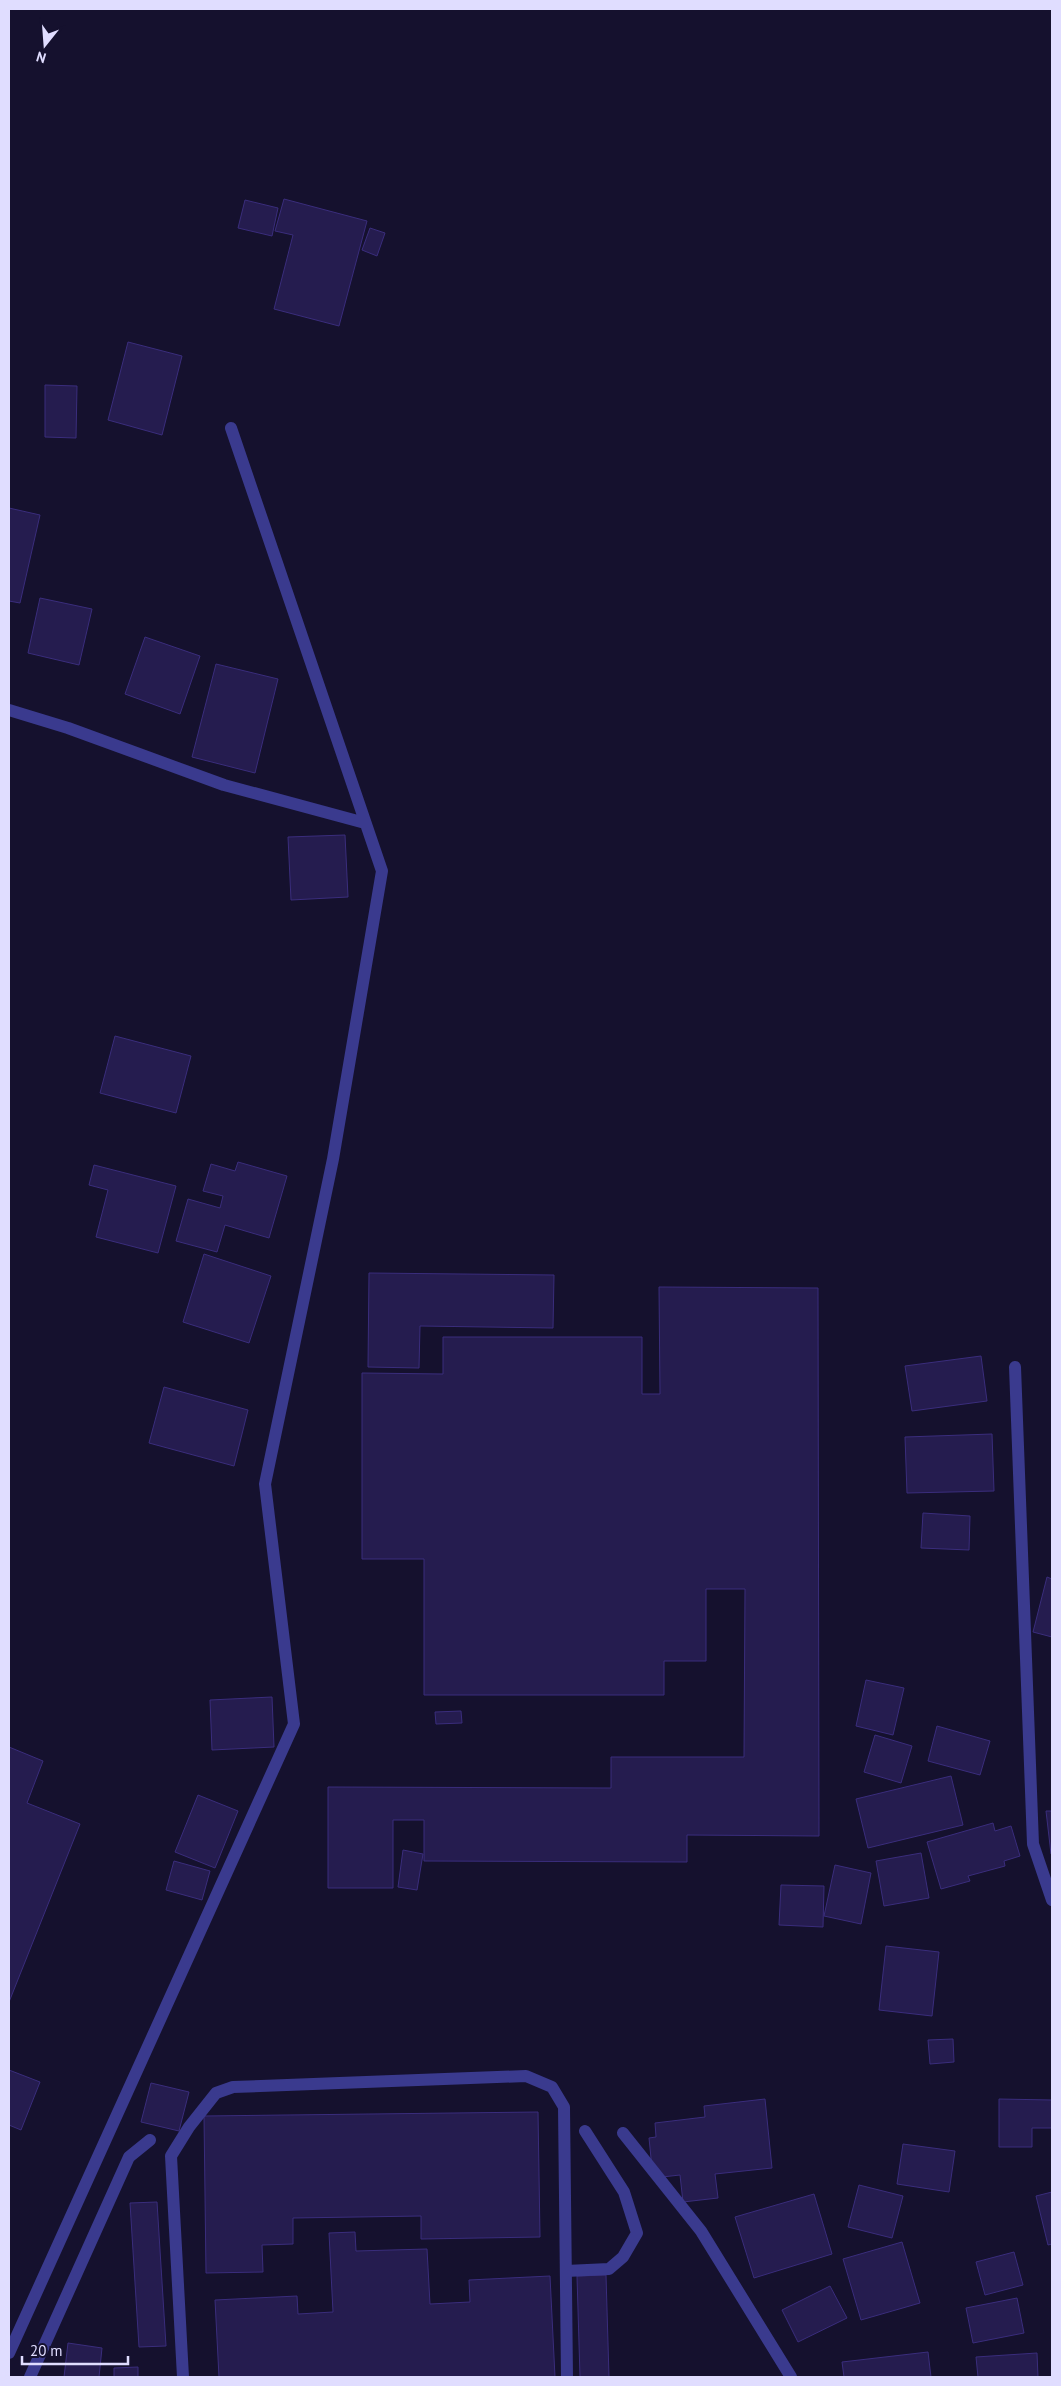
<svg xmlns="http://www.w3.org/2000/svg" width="1061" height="2386" font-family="'PT Sans',sans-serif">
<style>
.building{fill:#251c4f;stroke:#3a2d7c}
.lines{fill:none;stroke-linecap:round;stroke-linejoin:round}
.minor{stroke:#3a3a8e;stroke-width:12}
</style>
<rect width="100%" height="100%" fill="#15112e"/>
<path class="building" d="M 284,199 L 367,221 L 339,326 L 274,309 L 293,235 L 275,231 Z
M 245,200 L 278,208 L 272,236 L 238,228 Z
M 370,228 L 385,233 L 377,256 L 362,250 Z
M 128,342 L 182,356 L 162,435 L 108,420 Z
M 45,385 L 77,386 L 76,438 L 45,437 Z
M 9,508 L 40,515 L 20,603 L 9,601 Z
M 40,598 L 92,609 L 79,665 L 28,653 Z
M 145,637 L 200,656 L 180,714 L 125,694 Z
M 216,664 L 278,679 L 255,773 L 192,757 Z
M 345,835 L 348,897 L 291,900 L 288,837 Z
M 115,1036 L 191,1056 L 176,1113 L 100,1093 Z
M 238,1162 L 287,1176 L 269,1238 L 225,1225 L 217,1252 L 176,1241 L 188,1199 L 220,1208 L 223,1196 L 203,1191 L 211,1164 L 235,1171 Z
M 94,1165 L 176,1186 L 158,1253 L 96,1237 L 108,1190 L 89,1185 Z
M 204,1254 L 271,1276 L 249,1343 L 183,1322 Z
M 369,1273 L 554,1275 L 553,1328 L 420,1326 L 419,1368 L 368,1367 Z
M 659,1287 L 818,1288 L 819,1836 L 687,1835 L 687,1862 L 424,1861 L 424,1820 L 393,1820 L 393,1888 L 328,1888 L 328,1787 L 611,1788 L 611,1757 L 744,1757 L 745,1589 L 706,1589 L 706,1661 L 664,1661 L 664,1695 L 424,1695 L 424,1559 L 362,1559 L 362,1373 L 443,1374 L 443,1337 L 642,1337 L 642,1394 L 660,1394 Z
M 981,1356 L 987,1401 L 912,1411 L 905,1366 Z
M 164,1387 L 248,1410 L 234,1466 L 149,1443 Z
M 992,1434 L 994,1491 L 907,1493 L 905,1437 Z
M 923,1513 L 970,1516 L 969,1550 L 921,1548 Z
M 1047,1577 L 1052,1579 L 1052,1637 L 1033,1632 Z
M 866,1680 L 904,1688 L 893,1735 L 856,1726 Z
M 272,1697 L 274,1747 L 212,1750 L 210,1700 Z
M 461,1711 L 462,1723 L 436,1724 L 435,1712 Z
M 937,1726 L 990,1741 L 980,1775 L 928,1761 Z
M 875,1735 L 912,1746 L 901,1783 L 864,1772 Z
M 9,1747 L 43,1761 L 27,1803 L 80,1824 L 9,2002 Z
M 951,1776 L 963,1825 L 868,1848 L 856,1799 Z
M 198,1795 L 238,1811 L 215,1868 L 175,1852 Z
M 1046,1811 L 1052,1811 L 1052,1854 L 1051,1854 Z
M 993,1823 L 995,1831 L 1011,1826 L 1020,1856 L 1004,1861 L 1005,1866 L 968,1876 L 970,1881 L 941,1889 L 927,1842 Z
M 403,1850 L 423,1854 L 417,1890 L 398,1887 Z
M 921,1853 L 929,1898 L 884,1906 L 876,1861 Z
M 174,1861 L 210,1871 L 202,1900 L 166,1890 Z
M 835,1865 L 871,1873 L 861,1924 L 824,1916 Z
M 781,1885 L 824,1886 L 823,1927 L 779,1925 Z
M 886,1946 L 939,1952 L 932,2016 L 879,2010 Z
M 953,2039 L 954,2062 L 930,2064 L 928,2040 Z
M 9,2070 L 40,2082 L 21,2130 L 9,2125 Z
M 151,2083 L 189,2092 L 179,2131 L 141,2122 Z
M 765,2099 L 772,2168 L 715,2174 L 718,2198 L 683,2202 L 680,2175 L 653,2178 L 649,2138 L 656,2137 L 655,2123 L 705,2117 L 704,2106 Z
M 999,2099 L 1052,2100 L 1052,2128 L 1032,2128 L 1032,2147 L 999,2147 Z
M 538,2112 L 540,2237 L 421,2239 L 421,2216 L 293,2218 L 293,2244 L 262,2245 L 263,2272 L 206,2273 L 204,2116 Z
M 903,2144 L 955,2151 L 949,2192 L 897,2184 Z
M 859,2185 L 903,2196 L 892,2238 L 848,2227 Z
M 1052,2192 L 1052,2244 L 1048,2245 L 1036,2196 Z
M 814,2194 L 832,2254 L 754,2278 L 735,2217 Z
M 157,2202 L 166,2346 L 139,2347 L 130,2203 Z
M 355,2232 L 356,2251 L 427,2249 L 430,2304 L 470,2302 L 469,2280 L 550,2276 L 555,2377 L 219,2377 L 215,2300 L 297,2296 L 298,2314 L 333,2312 L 329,2233 Z
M 902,2242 L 920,2303 L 861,2320 L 843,2259 Z
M 1014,2252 L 1023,2285 L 985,2295 L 976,2262 Z
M 606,2275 L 609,2377 L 580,2377 L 577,2276 Z
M 830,2286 L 847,2318 L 798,2342 L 782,2310 Z
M 1017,2298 L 1024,2333 L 973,2343 L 966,2308 Z
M 68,2343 L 102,2348 L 99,2377 L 64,2377 Z
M 928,2352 L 931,2377 L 844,2377 L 842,2362 Z
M 1037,2353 L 1038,2377 L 978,2377 L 976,2357 Z
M 138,2367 L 138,2377 L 114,2377 L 114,2368 Z"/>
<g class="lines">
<path class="minor" d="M 9,710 L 68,728 L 224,785 L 365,823
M 1015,1367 L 1033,1844 L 1052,1900
M 623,2133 L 701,2231 L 791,2377
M 566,2271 L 609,2269 L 623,2257 L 637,2233 L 624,2192 L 585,2131
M 9,2353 L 294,1724 L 265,1484 L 333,1159 L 382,871 L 231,428
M 30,2377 L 129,2157 L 150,2140
M 183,2377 L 171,2156 L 189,2127 L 216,2093 L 233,2087 L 526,2076 L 552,2087 L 564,2107 L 567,2377"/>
</g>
<rect width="1061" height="2386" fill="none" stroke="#e0ddff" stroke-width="20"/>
<g transform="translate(45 45) rotate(197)" stroke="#15112e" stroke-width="4" paint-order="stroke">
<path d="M0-4L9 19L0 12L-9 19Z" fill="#e0ddff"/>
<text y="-8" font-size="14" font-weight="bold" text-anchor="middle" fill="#e0ddff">N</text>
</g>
<path d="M22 2356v8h106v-8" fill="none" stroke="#e0ddff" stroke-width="2.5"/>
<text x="30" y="2356" font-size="15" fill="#e0ddff" stroke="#15112e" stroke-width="4" paint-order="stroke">20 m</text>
</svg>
